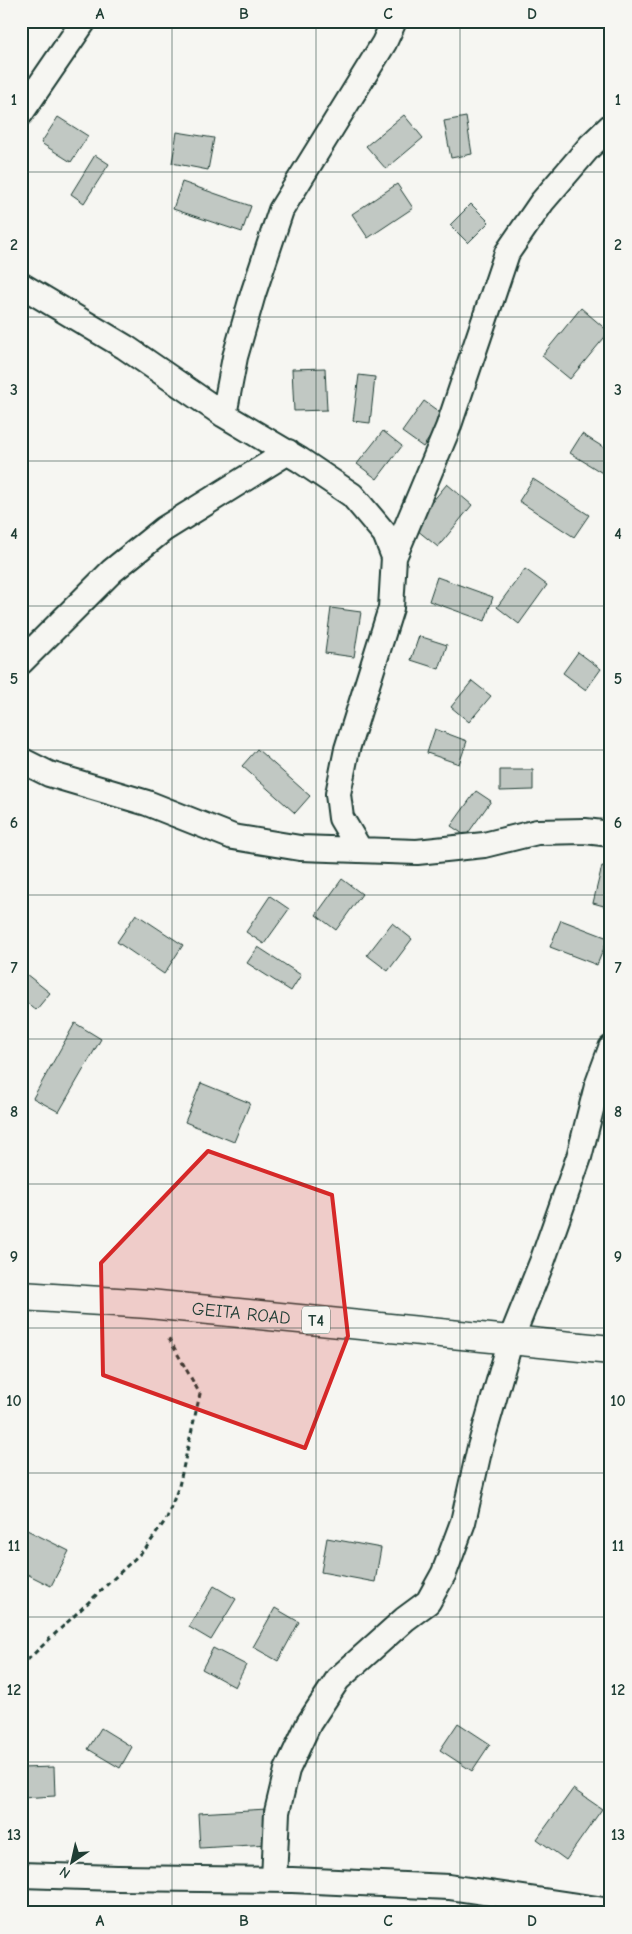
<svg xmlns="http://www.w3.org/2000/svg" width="632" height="1934" font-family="'Comic Neue',sans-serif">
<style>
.building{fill:#c1c8c3;stroke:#1f3d34}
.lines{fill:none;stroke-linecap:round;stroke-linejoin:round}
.minor-casing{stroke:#1f3d34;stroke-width:28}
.trunk-casing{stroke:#1f3d34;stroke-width:31}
.path{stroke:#1f3d34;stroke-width:3;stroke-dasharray:5 4;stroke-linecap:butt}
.minor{stroke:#f6f6f2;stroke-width:24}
.trunk{stroke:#f6f6f2;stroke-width:28}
.marked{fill:#d62828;fill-opacity:0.2;stroke:#d62828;stroke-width:4;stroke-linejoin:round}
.grid{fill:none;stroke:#1f3d34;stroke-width:1;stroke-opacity:0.55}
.labels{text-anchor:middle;stroke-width:4;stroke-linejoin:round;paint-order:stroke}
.shield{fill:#f6f6f2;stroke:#60746d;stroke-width:1}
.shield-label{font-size:16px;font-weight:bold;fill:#1f3d34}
.street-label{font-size:18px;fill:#1f3d34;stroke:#f6f6f2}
.neatline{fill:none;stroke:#1f3d34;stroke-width:2}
.grid-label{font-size:16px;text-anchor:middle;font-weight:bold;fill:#1f3d34}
</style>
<rect width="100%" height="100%" fill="#f6f6f2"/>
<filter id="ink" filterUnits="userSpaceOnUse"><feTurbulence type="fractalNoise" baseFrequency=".02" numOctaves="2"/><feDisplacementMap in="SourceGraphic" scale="10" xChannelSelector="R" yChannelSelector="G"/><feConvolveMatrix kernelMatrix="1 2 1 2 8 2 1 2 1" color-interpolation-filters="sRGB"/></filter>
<g filter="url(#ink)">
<path class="building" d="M 404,115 L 423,138 L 386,169 L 366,146 Z
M 58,117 L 88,136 L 71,162 L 41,143 Z
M 466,117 L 472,154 L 451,158 L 444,121 Z
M 177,132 L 214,138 L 208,170 L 172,163 Z
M 95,155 L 109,164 L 84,203 L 71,194 Z
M 182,182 L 251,206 L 242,232 L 173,209 Z
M 397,184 L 413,208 L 368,238 L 352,214 Z
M 471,204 L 489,222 L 468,243 L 450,225 Z
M 581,308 L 609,332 L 570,379 L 542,356 Z
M 325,368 L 327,410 L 294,411 L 292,369 Z
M 359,375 L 375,377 L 370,423 L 353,421 Z
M 424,401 L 445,416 L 423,447 L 402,432 Z
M 383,431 L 402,446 L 377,479 L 357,464 Z
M 582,434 L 611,452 L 611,463 L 604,474 L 570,453 Z
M 533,479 L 589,515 L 574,537 L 519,501 Z
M 447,484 L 472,505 L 438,547 L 412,526 Z
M 525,569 L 547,585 L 519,624 L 497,607 Z
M 437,577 L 493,597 L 485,621 L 429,601 Z
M 331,608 L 361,612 L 354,657 L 325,653 Z
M 419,636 L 447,645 L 439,669 L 411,660 Z
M 578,652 L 601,669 L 586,690 L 563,673 Z
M 472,681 L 491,696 L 469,722 L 451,707 Z
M 435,729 L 467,741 L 459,764 L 427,753 Z
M 611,740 L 611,754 L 605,751 Z
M 257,749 L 310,796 L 295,813 L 242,766 Z
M 500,770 L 533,770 L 533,790 L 500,791 Z
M 476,791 L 491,801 L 466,836 L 451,826 Z
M 602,866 L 611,868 L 611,908 L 593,903 Z
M 342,879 L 362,894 L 336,930 L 316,915 Z
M 270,896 L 289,909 L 264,944 L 246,932 Z
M 136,914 L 183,945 L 164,974 L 117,942 Z
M 561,920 L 608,938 L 597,965 L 550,947 Z
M 392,923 L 412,939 L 388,971 L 367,955 Z
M 258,947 L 301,975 L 291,991 L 247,963 Z
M 21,970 L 50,993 L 36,1010 L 21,998 Z
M 75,1023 L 101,1039 L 59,1112 L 33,1098 Z
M 201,1083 L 250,1103 L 234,1142 L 185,1122 Z
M 21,1527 L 69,1551 L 51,1586 L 21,1571 Z
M 327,1538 L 381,1548 L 375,1582 L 321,1572 Z
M 214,1586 L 236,1599 L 211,1640 L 189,1627 Z
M 275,1608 L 299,1622 L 278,1661 L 253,1647 Z
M 213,1648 L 246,1665 L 235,1687 L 202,1669 Z
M 458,1723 L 490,1744 L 472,1771 L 440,1750 Z
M 101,1728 L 132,1747 L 120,1768 L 88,1749 Z
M 54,1767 L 55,1796 L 21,1798 L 21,1768 Z
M 573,1789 L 602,1809 L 566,1860 L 537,1839 Z
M 267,1809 L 269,1844 L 200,1848 L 198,1813 Z"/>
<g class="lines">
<g class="minor-casing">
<path id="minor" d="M 21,113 L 84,21
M 21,285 L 125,347 L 224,415 L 300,460 L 352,495 L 385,534 L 394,557 L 391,608 L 347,749 L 338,794 L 341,818 L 360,850
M 224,415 L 235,357 L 253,294 L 281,210 L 384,43 L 394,21
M 394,557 L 448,428 L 507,253 L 542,202 L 590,146 L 611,126
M 21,662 L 112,571 L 164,529 L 288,452
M 21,760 L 49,774 L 147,803 L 233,837 L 300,848 L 417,852 L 484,845 L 537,832 L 585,831 L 611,834
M 21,1875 L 117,1878 L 292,1880 L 449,1887 L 611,1911
M 274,1880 L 277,1812 L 287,1770 L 309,1723 L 338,1679 L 405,1619 L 428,1602 L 444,1573 L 463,1522 L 480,1447 L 511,1339 L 542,1262 L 579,1157 L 597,1086 L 611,1048"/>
</g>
<g class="trunk-casing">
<g id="trunk">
<path id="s1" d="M 21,1296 L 149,1304 L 611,1350"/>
</g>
</g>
<path class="path" d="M 21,1666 L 146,1548 L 167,1518 L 179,1486 L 200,1394 L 167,1335"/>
<use href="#minor" class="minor"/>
<use href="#trunk" class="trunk"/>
</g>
</g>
<path class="marked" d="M 208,1151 L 332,1195 L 348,1336 L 305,1448 L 103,1375 L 101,1263 Z"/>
<path class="grid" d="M 172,21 L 172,1913M 316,21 L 316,1913M 460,21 L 460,1913M 21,172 L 611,172M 21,317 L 611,317M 21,461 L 611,461M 21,606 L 611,606M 21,750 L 611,750M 21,895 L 611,895M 21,1039 L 611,1039M 21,1184 L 611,1184M 21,1328 L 611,1328M 21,1473 L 611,1473M 21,1617 L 611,1617M 21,1762 L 611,1762"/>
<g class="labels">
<rect class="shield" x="302" y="1306.5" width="28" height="27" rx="4"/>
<g class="shield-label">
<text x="316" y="1326">T4</text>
</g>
<g class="street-label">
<text dy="6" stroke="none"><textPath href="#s1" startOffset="221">GEITA ROAD</textPath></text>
</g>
</g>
<rect width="632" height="1934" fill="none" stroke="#f6f6f2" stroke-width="55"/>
<g transform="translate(72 1862) rotate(214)" stroke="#f6f6f2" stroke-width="4" paint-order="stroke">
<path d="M0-4L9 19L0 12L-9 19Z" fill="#1f3d34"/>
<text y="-8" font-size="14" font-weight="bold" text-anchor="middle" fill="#1f3d34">N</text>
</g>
<rect x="28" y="28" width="576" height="1878" class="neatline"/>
<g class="grid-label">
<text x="100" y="19">A</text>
<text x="244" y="19">B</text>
<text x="388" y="19">C</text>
<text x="532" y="19">D</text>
<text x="14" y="105">1</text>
<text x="618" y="105">1</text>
<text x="14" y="250">2</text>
<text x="618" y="250">2</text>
<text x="14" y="395">3</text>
<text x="618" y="395">3</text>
<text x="14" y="539">4</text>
<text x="618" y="539">4</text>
<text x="14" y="684">5</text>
<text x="618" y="684">5</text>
<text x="14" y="828">6</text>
<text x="618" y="828">6</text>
<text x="14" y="973">7</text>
<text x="618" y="973">7</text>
<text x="14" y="1117">8</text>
<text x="618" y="1117">8</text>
<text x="14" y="1262">9</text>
<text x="618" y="1262">9</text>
<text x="14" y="1406">10</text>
<text x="618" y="1406">10</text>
<text x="14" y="1551">11</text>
<text x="618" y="1551">11</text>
<text x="14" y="1695">12</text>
<text x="618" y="1695">12</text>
<text x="14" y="1840">13</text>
<text x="618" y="1840">13</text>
<text x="100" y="1926">A</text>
<text x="244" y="1926">B</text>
<text x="388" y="1926">C</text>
<text x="532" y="1926">D</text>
</g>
</svg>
